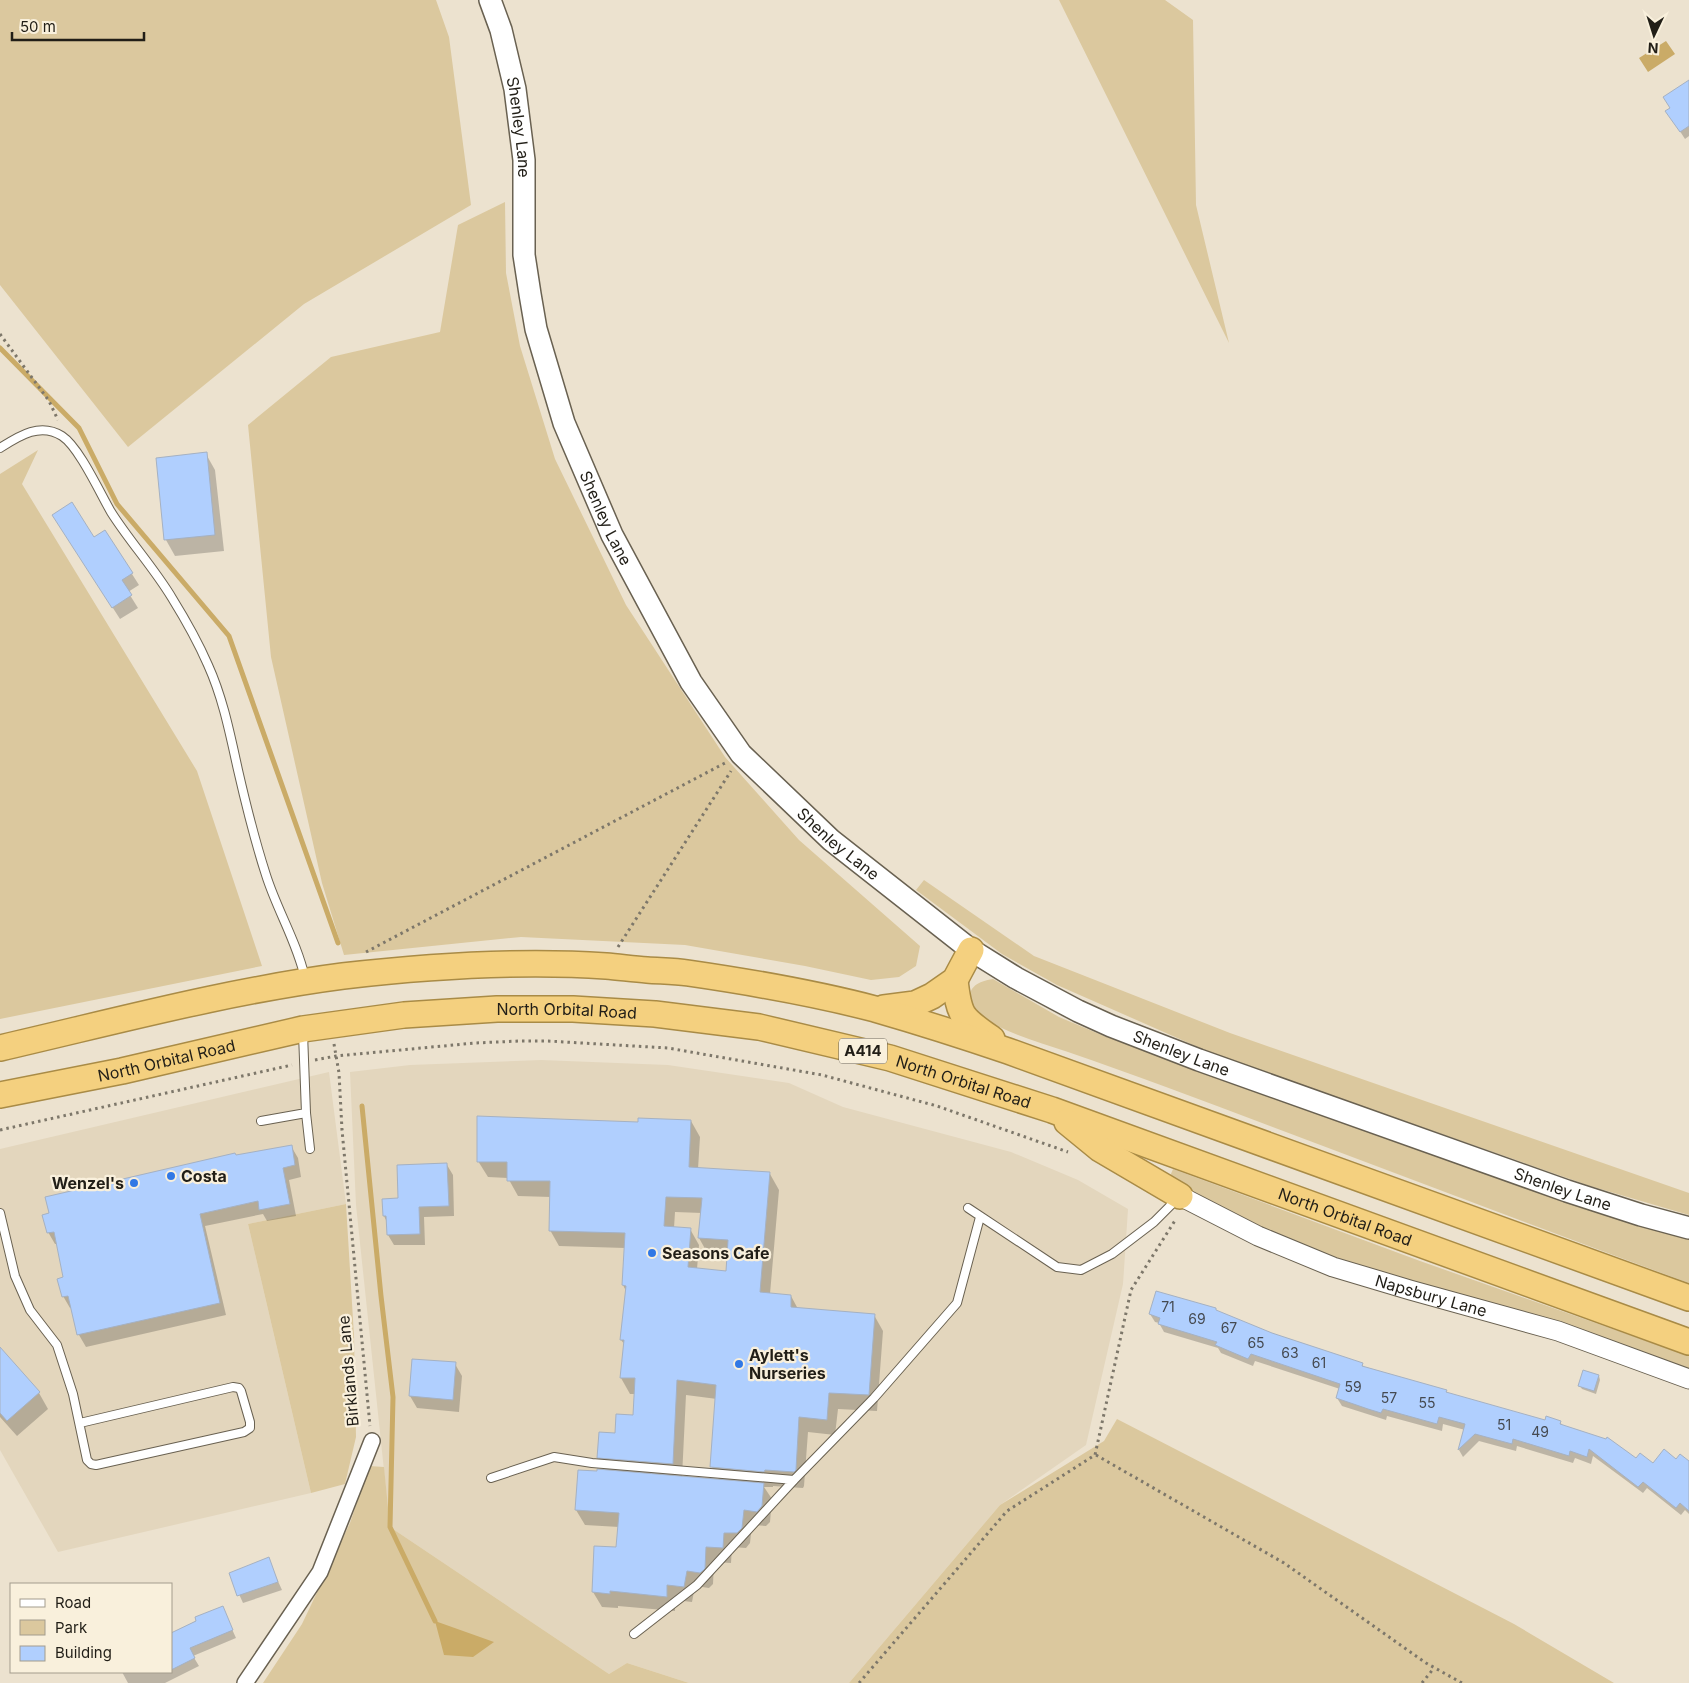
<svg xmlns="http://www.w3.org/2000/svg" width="1689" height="1683" font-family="Inter,sans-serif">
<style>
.built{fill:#e3d6bd}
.green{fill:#dbc89e}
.water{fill:#caab67}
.shadow{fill:#0003;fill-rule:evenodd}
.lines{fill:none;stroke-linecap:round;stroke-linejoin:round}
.stream{stroke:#caab67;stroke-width:5}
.building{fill:#b0cffe;stroke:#a5b1c2;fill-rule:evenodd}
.service-casing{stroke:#696151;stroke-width:10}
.minor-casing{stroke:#696151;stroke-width:18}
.tertiary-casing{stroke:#696151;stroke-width:21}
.secondary-casing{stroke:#696151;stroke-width:24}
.trunk-casing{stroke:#a98b46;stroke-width:28}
.path{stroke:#7d776a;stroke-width:3;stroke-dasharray:2.5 4;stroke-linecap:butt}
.service{stroke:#fff;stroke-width:8}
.minor{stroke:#fff;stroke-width:15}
.tertiary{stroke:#fff;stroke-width:19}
.secondary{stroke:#fff;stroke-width:21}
.trunk{stroke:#f4d07f;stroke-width:25}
.poi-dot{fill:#3178e5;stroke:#f9f0dc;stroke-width:2}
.labels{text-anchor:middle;stroke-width:4.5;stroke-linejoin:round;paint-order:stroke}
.number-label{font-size:14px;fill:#454a51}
.shield{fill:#f9f0dc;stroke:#625d52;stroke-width:1}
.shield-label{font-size:15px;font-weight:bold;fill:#211e17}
.street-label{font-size:16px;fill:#211e17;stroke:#f9f0dc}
.poi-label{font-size:16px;font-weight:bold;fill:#211e17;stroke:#f9f0dc;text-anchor:start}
</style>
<rect width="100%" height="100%" fill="#ece2cf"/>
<path class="built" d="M 541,1060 L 668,1065 L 789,1083 L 843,1107 L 1011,1152 L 1078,1180 L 1128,1209 L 1123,1284 L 1086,1445 L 1000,1505 L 849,1683 L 689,1683 L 627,1663 L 609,1674 L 390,1527 L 356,1205 L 350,1072 L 410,1065 Z
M 329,1072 L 346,1204 L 248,1224 L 311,1493 L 58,1552 L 0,1450 L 0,1149 Z"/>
<path class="green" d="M 0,0 L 436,0 L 449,37 L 471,205 L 304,304 L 128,447 L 0,285 Z
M 1059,0 L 1165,0 L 1193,20 L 1196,205 L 1229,343 Z
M 505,202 L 506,273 L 520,346 L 555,459 L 626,605 L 725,757 L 799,840 L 920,946 L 916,966 L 899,977 L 871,980 L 805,966 L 685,945 L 521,937 L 344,955 L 322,883 L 271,657 L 248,425 L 331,357 L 440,332 L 458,225 Z
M 38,450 L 22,484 L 197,771 L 262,966 L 0,1019 L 0,474 Z
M 924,880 L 1034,956 L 1230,1033 L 1689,1193 L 1689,1215 L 1590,1186 L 1216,1055 L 1057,985 L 1002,954 L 916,890 Z
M 993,979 L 1059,1017 L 1104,1036 L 1505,1179 L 1689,1239 L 1689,1283 C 1514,1219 1341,1152 1166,1087 C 1133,1075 1101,1063 1068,1052 C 1034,1040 997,1032 970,1007 C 967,988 975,982 993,979 Z
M 1173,1169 L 1420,1261 L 1689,1356 L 1689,1369 L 1625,1346 L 1562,1325 L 1386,1277 L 1308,1249 L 1233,1216 L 1168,1181 Z
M 346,1204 L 354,1336 L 356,1437 L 345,1484 L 311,1493 L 248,1224 Z
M 1117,1419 L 1514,1624 L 1614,1683 L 849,1683 L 1000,1505 L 1104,1441 Z
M 369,1466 L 384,1467 L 390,1527 L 609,1674 L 627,1663 L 689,1683 L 263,1683 L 302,1624 L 350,1523 Z"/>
<path class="water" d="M 1666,41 L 1675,54 L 1648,72 L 1639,58 Z
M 435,1621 L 494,1642 L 473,1657 L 444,1655 Z"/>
<path class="shadow" d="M 1689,81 L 1689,136 L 1685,139 L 1672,119 L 1671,109 Z
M 206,454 L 215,470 L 224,551 L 175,556 L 166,540 L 157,459 Z
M 61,527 L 94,538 L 132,574 L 139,585 L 128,592 L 138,608 L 120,619 Z
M 691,1121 L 700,1137 L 698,1169 L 770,1174 L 779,1190 L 770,1294 L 791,1296 L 798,1309 L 874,1315 L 883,1331 L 877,1411 L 838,1409 L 835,1435 L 808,1432 L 804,1486 L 803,1488 L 773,1486 L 773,1487 L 764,1487 L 772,1499 L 770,1522 L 766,1526 L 752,1525 L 750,1543 L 746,1548 L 732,1547 L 731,1563 L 714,1562 L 713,1584 L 709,1588 L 695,1586 L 692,1602 L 675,1600 L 675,1611 L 618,1606 L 618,1608 L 602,1607 L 593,1592 L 596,1548 L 617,1549 L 619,1527 L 585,1525 L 576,1510 L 606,1471 L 599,1458 L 616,1434 L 634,1416 L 635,1394 L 630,1394 L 621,1378 L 625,1345 L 621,1340 L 626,1291 L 623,1285 L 625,1248 L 559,1246 L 550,1230 L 551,1197 L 518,1196 L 508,1178 L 488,1177 L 478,1161 L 639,1124 ZM 675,1212 L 702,1213 L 699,1238 L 708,1254 L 728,1255 L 727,1272 L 697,1269 L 699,1245 L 690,1229 L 674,1228 ZM 686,1395 L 717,1399 L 712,1467 L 720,1481 L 682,1477 Z
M 291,1146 L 298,1158 L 301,1177 L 289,1180 L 296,1216 L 267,1221 L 263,1214 L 205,1226 L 226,1315 L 86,1347 L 79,1335 L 72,1308 L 70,1308 L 63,1296 L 65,1278 L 58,1244 L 55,1244 L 48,1232 L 236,1157 Z
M 447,1165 L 453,1175 L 454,1216 L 424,1217 L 425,1245 L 394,1245 L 388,1235 L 387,1222 L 384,1216 L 400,1199 Z
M 1217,1312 L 1272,1334 L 1362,1364 L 1364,1368 L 1446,1391 L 1448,1394 L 1546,1421 L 1560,1422 L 1563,1426 L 1636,1459 L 1653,1465 L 1677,1461 L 1689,1462 L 1689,1514 L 1685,1510 L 1681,1515 L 1647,1488 L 1643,1493 L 1593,1456 L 1591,1464 L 1575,1458 L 1573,1463 L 1517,1446 L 1516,1451 L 1479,1441 L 1463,1457 L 1459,1450 L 1465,1430 L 1443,1424 L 1442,1431 L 1387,1416 L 1386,1420 L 1342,1406 L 1337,1398 L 1340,1389 L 1255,1361 L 1253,1366 L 1221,1353 L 1218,1348 L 1164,1332 L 1159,1323 L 1155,1322 L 1150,1314 Z
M 0,1349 L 39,1393 L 48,1409 L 17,1436 L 0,1417 Z
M 413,1360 L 455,1364 L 462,1376 L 459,1412 L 417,1408 L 410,1396 Z
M 1599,1376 L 1600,1380 L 1596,1394 L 1582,1389 L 1580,1386 Z
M 268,1559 L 282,1590 L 243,1603 L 230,1574 Z
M 222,1607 L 236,1638 L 193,1656 L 199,1666 L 165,1683 L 128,1683 L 122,1672 L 171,1672 L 171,1634 Z"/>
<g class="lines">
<path class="stream" d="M 0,348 L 79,428 L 117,504 L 229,636 L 338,943
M 362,1106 L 381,1296 L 393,1397 L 390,1527 L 435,1621"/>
</g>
<path class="building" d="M 1689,80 L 1689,126 L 1680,132 L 1665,111 L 1670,108 L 1663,97 Z
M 207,452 L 215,535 L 164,540 L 156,458 Z
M 72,502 L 94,537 L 105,530 L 133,573 L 122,580 L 132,595 L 112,608 L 52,515 Z
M 477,1116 L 638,1122 L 638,1118 L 691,1120 L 689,1167 L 770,1172 L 760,1292 L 791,1295 L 791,1307 L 875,1314 L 869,1395 L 829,1393 L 827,1420 L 799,1417 L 796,1470 L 794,1472 L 765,1470 L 764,1472 L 710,1467 L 716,1385 L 677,1380 L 673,1464 L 597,1458 L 599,1432 L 615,1433 L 616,1414 L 633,1415 L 635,1378 L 620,1378 L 624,1340 L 620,1340 L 626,1286 L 622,1285 L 625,1233 L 549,1231 L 550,1181 L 507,1181 L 507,1162 L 477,1162 ZM 666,1197 L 702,1198 L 698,1238 L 728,1240 L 726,1271 L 688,1267 L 691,1228 L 664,1226 Z
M 292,1145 L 295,1165 L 283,1168 L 290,1204 L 259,1210 L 258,1201 L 200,1214 L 220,1303 L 77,1335 L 68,1296 L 62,1297 L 57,1279 L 63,1277 L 54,1232 L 47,1233 L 42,1215 L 49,1213 L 45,1197 L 235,1153 L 236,1155 Z
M 447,1163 L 449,1206 L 419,1207 L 420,1234 L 387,1235 L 386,1216 L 383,1216 L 382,1199 L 398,1198 L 397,1165 Z
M 1156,1291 L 1216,1308 L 1216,1310 L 1272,1333 L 1363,1363 L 1362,1366 L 1447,1390 L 1446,1392 L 1545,1420 L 1546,1416 L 1561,1421 L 1560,1424 L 1606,1439 L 1607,1437 L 1636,1458 L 1640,1453 L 1653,1463 L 1664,1449 L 1676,1459 L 1680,1454 L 1689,1461 L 1689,1511 L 1680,1503 L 1676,1508 L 1643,1482 L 1638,1487 L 1589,1449 L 1587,1457 L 1570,1451 L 1569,1456 L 1513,1439 L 1512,1444 L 1475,1434 L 1458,1450 L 1465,1424 L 1439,1417 L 1437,1424 L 1383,1409 L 1381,1413 L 1368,1409 L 1336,1398 L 1340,1384 L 1251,1354 L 1248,1359 L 1215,1345 L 1217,1342 L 1158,1324 L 1160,1318 L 1149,1314 Z
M 0,1347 L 40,1392 L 7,1421 L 0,1413 Z
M 412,1359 L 456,1362 L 453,1400 L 409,1396 Z
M 1583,1370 L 1599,1375 L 1594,1391 L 1578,1386 Z
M 597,1469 L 764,1483 L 762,1506 L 757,1512 L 744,1510 L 742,1528 L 737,1533 L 724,1533 L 723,1548 L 706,1547 L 705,1569 L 700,1573 L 687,1571 L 684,1587 L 667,1585 L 667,1597 L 610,1591 L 610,1594 L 592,1592 L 594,1546 L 616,1547 L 619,1513 L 575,1510 L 578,1470 L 597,1471 Z
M 269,1557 L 278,1582 L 237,1596 L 229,1573 Z
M 223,1606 L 233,1630 L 190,1648 L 195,1658 L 171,1670 L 171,1633 L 196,1621 L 195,1617 Z"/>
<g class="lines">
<g class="service-casing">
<path id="service" d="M 0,448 C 19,436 40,422 62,436 C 79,447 100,493 111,512 C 130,542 154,568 172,598 C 185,619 198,642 208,665 C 223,698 230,734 238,770 C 246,805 255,841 266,875 C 277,910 297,942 305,978
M 303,1033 L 306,1113 L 310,1149
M 261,1121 L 306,1113
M 968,1208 L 1057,1267 L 1081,1270 L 1112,1254 L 1154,1222 L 1177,1199
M 0,1213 L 15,1276 L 30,1310 L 57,1345 L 73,1394 L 87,1460 L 91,1464 L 96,1465 L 244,1432 L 250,1428 L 250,1422 L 241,1391 L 239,1388 L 233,1387 L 80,1423
M 491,1478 L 554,1457 L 592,1463 L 794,1480
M 634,1634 L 697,1585 L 794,1480 L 874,1398 L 957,1303 L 980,1217"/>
</g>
<g class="minor-casing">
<path id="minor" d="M 245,1683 L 320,1572 L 372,1441"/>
</g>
<g class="tertiary-casing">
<g id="tertiary">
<path id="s1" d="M 1180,1196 L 1258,1236 L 1333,1267 L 1410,1290 L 1558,1331 L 1689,1379"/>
</g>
</g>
<g class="secondary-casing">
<g id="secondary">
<path id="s2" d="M 490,0 L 501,30 L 515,89 L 524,160 L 524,255 L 530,294 L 536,329 L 564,423 L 612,535 L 691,682 L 741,754 L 831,840 L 971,950 L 1016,978 L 1078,1011 L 1111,1026 L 1199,1060 L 1567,1191 L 1641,1215 L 1689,1228"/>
</g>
</g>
<g class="trunk-casing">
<g id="trunk">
<path d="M 955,980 C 959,1017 962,1018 992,1039"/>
<path d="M 884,1008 L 915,1004 L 932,996 L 955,980 L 971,950"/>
<path d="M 0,1048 C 113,1022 227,991 343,976 C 430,966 518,960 606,966 C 619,967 633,969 647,970 C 660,971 674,971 688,973 C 750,982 814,993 875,1009 C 920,1022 964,1036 1008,1051 L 1689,1298"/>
<path id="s3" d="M 0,1095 L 122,1071 L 303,1029 L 404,1015 L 497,1009 L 573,1009 L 655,1014 L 759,1027 L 890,1058 L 1052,1110 L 1689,1342"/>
<path d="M 1067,1122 L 1100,1149 L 1180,1196"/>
</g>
</g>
<path class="path" d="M 0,334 L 49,401 L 58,420
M 618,947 L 731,771
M 366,952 L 725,763
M 334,1044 L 339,1073 L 342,1130 L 370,1426
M 315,1060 L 336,1056 L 475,1043 L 519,1041 L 548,1041 L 668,1048 L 822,1075 L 937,1106 L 1068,1152
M 0,1130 L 292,1065
M 1096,1455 L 1284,1563 L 1426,1663 L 1462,1683
M 859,1683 L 1007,1511 L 1095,1455 L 1131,1290 L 1176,1219
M 1422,1683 L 1434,1668"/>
<use href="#service" class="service"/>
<use href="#minor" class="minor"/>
<use href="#tertiary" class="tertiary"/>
<use href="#secondary" class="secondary"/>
<use href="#trunk" class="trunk"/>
</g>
<g class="poi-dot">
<circle cx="171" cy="1176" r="5"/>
<circle cx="134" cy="1183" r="5"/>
<circle cx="652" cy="1253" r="5"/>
<circle cx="739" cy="1364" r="5"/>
</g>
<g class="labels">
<g class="number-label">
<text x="1168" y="1312">71</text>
<text x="1197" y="1324">69</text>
<text x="1229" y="1333">67</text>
<text x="1256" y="1348">65</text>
<text x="1290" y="1358">63</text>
<text x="1319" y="1368">61</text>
<text x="1353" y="1392">59</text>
<text x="1389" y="1403">57</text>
<text x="1427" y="1408">55</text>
<text x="1504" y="1430">51</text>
<text x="1540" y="1437">49</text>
</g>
<rect class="shield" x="839" y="1038.5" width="48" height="25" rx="4"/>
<g class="shield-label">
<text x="863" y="1056">A414</text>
</g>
<g class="street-label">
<text dy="6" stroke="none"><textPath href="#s2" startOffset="131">Shenley Lane</textPath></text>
<text dy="6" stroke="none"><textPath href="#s2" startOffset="536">Shenley Lane</textPath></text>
<text dy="6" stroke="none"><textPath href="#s2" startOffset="941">Shenley Lane</textPath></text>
<text dy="6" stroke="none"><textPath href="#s3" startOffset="575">North Orbital Road</textPath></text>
<text dy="6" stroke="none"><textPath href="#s2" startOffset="1346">Shenley Lane</textPath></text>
<text dy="6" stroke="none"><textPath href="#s3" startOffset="170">North Orbital Road</textPath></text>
<text dy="6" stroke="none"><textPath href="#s3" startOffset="980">North Orbital Road</textPath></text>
<text dy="6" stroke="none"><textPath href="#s2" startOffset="1751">Shenley Lane</textPath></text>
<text dy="6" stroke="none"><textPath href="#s3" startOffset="1385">North Orbital Road</textPath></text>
<text dy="6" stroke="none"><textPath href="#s1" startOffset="271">Napsbury Lane</textPath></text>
<text transform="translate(348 1371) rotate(-95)" y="6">Birklands Lane</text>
</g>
<g class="poi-label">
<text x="181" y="1182">Costa</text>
<text x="124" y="1189" text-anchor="end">Wenzel's</text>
<text x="662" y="1259">Seasons Cafe</text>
<text x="749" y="1361">Aylett's<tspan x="749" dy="18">Nurseries</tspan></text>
</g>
</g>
<rect x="10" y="1583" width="162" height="90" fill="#f9f0dc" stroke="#a39c8d"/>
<rect x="20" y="1599" width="25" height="8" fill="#ffffff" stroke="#a39c8d"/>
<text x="55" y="1608" font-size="15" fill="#211e17">Road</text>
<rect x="20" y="1620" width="25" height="15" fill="#dbc89e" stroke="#a39c8d"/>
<text x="55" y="1633" font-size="15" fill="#211e17">Park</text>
<rect x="20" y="1646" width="25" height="15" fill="#b0cffe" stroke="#a39c8d"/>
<text x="55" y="1658" font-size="15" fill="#211e17">Building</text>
<g transform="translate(1654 35) rotate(184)" stroke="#f9f0dc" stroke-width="4" paint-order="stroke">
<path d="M0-4L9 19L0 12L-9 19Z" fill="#211e17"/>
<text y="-8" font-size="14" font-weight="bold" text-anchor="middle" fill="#211e17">N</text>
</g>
<path d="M12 32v8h132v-8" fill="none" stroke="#211e17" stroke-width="2.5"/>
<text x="20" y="32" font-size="15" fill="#211e17" stroke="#f9f0dc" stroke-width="4" paint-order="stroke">50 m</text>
</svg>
